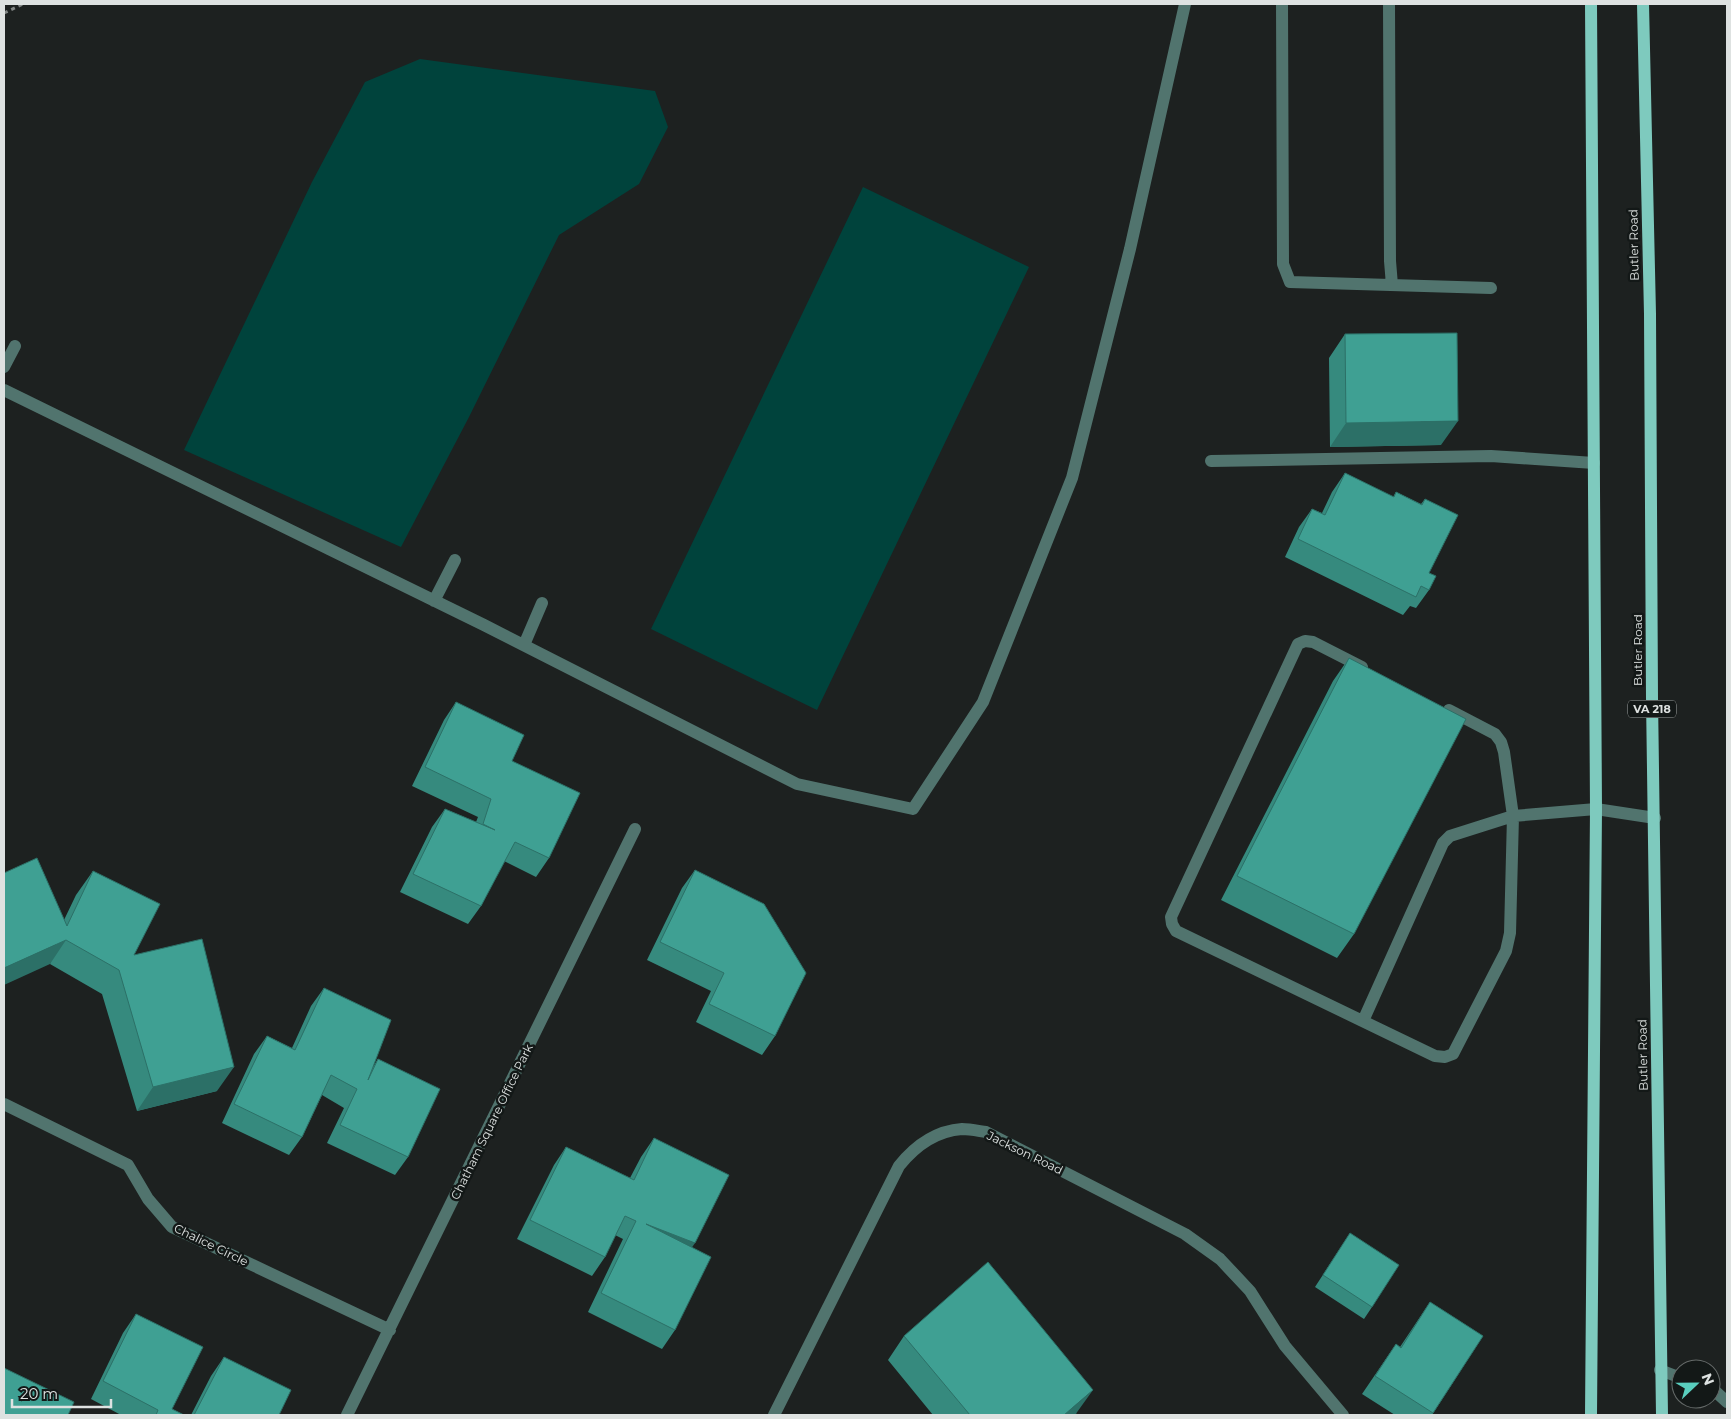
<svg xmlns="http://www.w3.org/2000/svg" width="1731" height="1419" font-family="Montserrat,sans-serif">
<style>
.green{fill:#00433c}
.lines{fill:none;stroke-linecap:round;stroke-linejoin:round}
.path{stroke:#838786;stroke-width:3;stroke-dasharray:4 4;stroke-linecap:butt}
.minor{stroke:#51746e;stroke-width:12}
.major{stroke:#7ecabe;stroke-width:12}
.wall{fill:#368a7e}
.shaded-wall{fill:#2c7067}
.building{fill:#3fa093;stroke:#2c7067}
.labels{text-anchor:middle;stroke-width:5;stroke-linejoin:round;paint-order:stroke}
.shield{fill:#131817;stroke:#a1a5a4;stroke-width:1}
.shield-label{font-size:11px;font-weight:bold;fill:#dee2e1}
.street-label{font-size:12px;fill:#dee2e1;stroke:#131817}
</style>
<rect width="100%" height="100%" fill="#1d2120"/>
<path class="green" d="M 420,59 L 655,91 L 668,127 L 639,184 L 559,235 L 469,417 L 401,547 L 184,450 L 312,182 L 365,82 Z
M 863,187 L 1029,267 L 817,710 L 651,629 Z"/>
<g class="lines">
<path class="path" d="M 4,13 L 23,4"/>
<path class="minor" d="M 1282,4 L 1283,264 L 1290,282 L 1491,288
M 1389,4 L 1390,261 L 1392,285
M 4,367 L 15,346
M 4,390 L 484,625 L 797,784 L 913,809 L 983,702 L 1072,478 L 1130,249 L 1185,4
M 1211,461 L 1491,456 L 1594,463
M 434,601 L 455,560
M 524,645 L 542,603
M 1362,667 L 1313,642 L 1305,641 L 1298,644 L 1171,917 L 1172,924 L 1176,931 L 1435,1056 L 1445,1057 L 1453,1054 L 1506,951 L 1510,933 L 1513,816 L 1450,836 L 1443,843 L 1363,1021
M 1449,710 L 1495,734 L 1501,742 L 1504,752 L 1513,816 L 1596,809 L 1655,818
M 4,1104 L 128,1165 L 148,1199 L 172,1227 L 390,1330
M 1660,1370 L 1681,1378
M 1711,1390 L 1716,1392 L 1727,1402
M 347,1415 L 635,829
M 774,1415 L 899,1166 C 915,1146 935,1131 962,1129 C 970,1129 979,1131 986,1132 L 1185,1234 L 1220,1259 L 1250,1291 L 1285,1346 L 1343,1415"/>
<path class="major" d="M 1643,4 L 1650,314 L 1652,698 L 1662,1415
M 1591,1415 L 1596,809 L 1591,4"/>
</g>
<path class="wall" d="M 1345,334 L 1441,445 L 1330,447 L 1329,358 Z
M 1345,473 L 1393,497 L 1396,492 L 1421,504 L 1425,499 L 1429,573 L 1429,590 L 1416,608 L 1410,606 L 1403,615 L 1285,557 L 1299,527 L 1312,509 L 1322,513 L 1332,492 Z
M 1349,658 L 1354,934 L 1337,958 L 1221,900 L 1333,681 Z
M 456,702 L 512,761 L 549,858 L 536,877 L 504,861 L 481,906 L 468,924 L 400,892 L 432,827 L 445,809 L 476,822 L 478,817 L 412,786 L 444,720 Z
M 695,870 L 775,1036 L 762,1055 L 696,1022 L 711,991 L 647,960 L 682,888 Z
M 93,871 L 134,955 L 217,1091 L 137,1111 L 102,994 L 50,964 L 64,920 L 76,895 Z
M 324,988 L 373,1067 L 378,1059 L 408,1157 L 395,1175 L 327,1143 L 344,1108 L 322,1095 L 302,1137 L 289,1155 L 222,1123 L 254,1054 L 267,1036 L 292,1048 L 311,1006 Z
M 654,1138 L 692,1247 L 675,1330 L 662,1349 L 588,1312 L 623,1239 L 615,1235 L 605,1257 L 592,1276 L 517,1239 L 554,1165 L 566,1147 L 630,1178 L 641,1157 Z
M 1350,1233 L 1372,1307 L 1364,1319 L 1315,1287 Z
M 1430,1302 L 1483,1336 L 1432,1415 L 1395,1415 L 1362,1394 L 1396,1344 L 1400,1347 Z
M 136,1314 L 172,1409 L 184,1415 L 121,1415 L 91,1399 L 123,1333 Z
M 904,1336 L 1077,1414 L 1075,1415 L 933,1415 L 888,1360 Z
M 224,1357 L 279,1415 L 191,1415 L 211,1376 Z"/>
<path class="shaded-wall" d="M 1458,421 L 1441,445 L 1330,447 L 1346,423 Z
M 66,940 L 50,964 L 4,985 L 4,968 Z
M 234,1067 L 217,1091 L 137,1111 L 153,1087 Z
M 646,1224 L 695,1243 L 682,1262 Z
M 1093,1390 L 1075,1415 L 1064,1415 Z"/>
<path class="building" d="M 1457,333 L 1458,421 L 1346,423 L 1345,334 Z
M 1345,473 L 1394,497 L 1396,492 L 1422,505 L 1425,499 L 1458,515 L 1429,573 L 1436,576 L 1429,590 L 1421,586 L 1416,597 L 1298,539 L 1312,509 L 1325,515 Z
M 1349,658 L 1466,719 L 1354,934 L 1237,876 Z
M 456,702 L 524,735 L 512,761 L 580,793 L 549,858 L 515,842 L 481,906 L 413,874 L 445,809 L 495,830 L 483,824 L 491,799 L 425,767 Z
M 37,858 L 67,926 L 93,871 L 160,904 L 134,955 L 202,939 L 234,1067 L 153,1087 L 119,970 L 66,940 L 4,968 L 4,873 Z
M 695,870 L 764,904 L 806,973 L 775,1036 L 709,1004 L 724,973 L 660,942 Z
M 324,988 L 391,1020 L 368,1080 L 378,1059 L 440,1089 L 408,1157 L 340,1125 L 357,1089 L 331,1075 L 302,1137 L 234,1104 L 267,1036 L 295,1050 Z
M 654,1138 L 729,1175 L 695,1243 L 646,1224 L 711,1257 L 675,1330 L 601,1293 L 636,1221 L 625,1216 L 605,1257 L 530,1220 L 566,1147 L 634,1180 Z
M 1350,1233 L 1399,1265 L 1372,1307 L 1323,1275 Z
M 988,1262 L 1093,1390 L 1064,1415 L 970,1415 L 904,1336 Z
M 1430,1302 L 1483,1336 L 1433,1413 L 1375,1376 L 1396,1344 L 1401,1348 Z
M 136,1314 L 203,1347 L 172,1409 L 184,1415 L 156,1415 L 158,1410 L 103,1381 Z
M 224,1357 L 291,1390 L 279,1415 L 194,1415 Z
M 4,1368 L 74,1402 L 68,1415 L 4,1415 Z"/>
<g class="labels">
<rect class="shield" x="1628" y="700.5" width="48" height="17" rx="4"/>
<g class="shield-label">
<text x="1652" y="713">VA 218</text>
</g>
<g class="street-label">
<text transform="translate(1634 245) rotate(-91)" y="4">Butler Road</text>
<text transform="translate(1638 650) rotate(-90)" y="4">Butler Road</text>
<text transform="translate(1643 1055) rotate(-91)" y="4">Butler Road</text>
<text transform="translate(492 1122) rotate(-64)" y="4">Chatham Square Office Park</text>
<text transform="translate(1025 1153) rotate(26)" y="4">Jackson Road</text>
<text transform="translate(211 1245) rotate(26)" y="4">Chalice Circle</text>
</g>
</g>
<rect width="1731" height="1419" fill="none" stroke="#dee2e1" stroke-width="10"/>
<g transform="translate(1696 1384) rotate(68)"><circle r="24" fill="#131817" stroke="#646968"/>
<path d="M0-4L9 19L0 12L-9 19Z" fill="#59cebe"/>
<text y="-8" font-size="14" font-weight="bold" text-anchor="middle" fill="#dee2e1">N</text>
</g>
<path d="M12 1399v8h99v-8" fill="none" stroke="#dee2e1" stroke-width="2.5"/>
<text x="20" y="1399" font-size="15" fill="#dee2e1" stroke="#131817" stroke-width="4" paint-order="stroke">20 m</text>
</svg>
